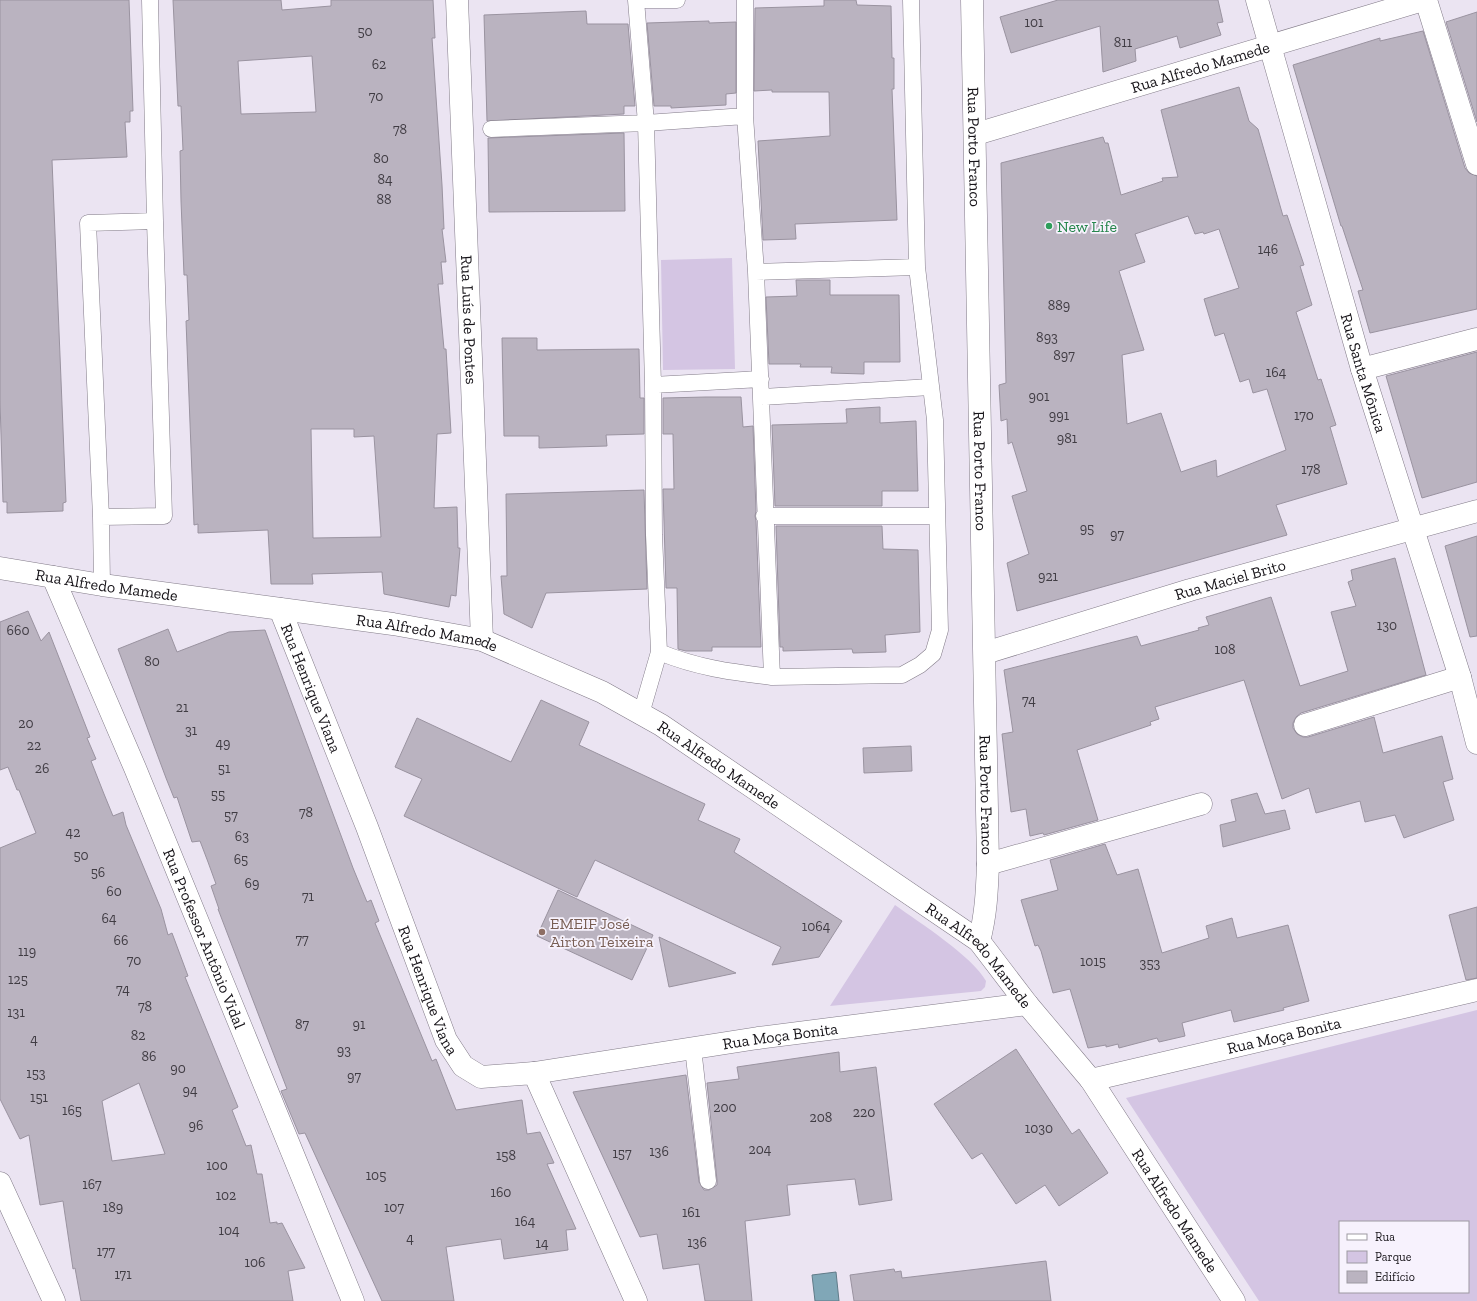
<svg xmlns="http://www.w3.org/2000/svg" width="1477" height="1301" font-family="'Zilla Slab',serif">
<style>
.green{fill:#d4c5e3;fill-rule:evenodd}
.water{fill:#80a7b7;stroke:#607b88}
.building{fill:#bab3c0;stroke:#9a93a0;fill-rule:evenodd}
.lines{fill:none;stroke-linecap:round;stroke-linejoin:round}
.lane-casing{stroke:#827b88;stroke-width:17}
.street-casing{stroke:#827b88;stroke-width:23}
.lane{stroke:#fff;stroke-width:16}
.street{stroke:#fff;stroke-width:22}
.leisure-dot{fill:#2e9e5b;stroke:#f7f2fd;stroke-width:1.5}
.education-dot{fill:#8d6e63;stroke:#f7f2fd;stroke-width:1.5}
.labels{text-anchor:middle;stroke-width:3.5;stroke-linejoin:round;paint-order:stroke}
.number-label{font-size:14px;fill:#403c43}
.street-label{font-size:16px;fill:#171419;stroke:#f7f2fd}
.leisure-label{font-size:16px;fill:#27864d;stroke:#f7f2fd;text-anchor:start}
.education-label{font-size:16px;fill:#785e54;stroke:#f7f2fd;text-anchor:start}
</style>
<rect width="100%" height="100%" fill="#ebe4f2"/>
<path class="green" d="M 732,258 L 735,369 L 663,370 L 661,260 Z
M 895,905 C 920,923 972,956 986,981 L 985,987 L 981,991 L 830,1006 Z
M 1477,1010 L 1477,1301 L 1259,1301 L 1126,1098 ZM 1340,1222 L 1468,1222 L 1468,1292 L 1340,1292 Z"/>
<path class="water" d="M 836,1272 L 839,1301 L 815,1301 L 812,1275 Z"/>
<path class="building" d="M 0,0 L 129,0 L 133,111 L 130,111 L 130,122 L 125,122 L 127,157 L 52,160 L 66,502 L 63,503 L 63,511 L 7,513 L 7,502 L 3,502 L 0,401 Z
M 173,0 L 281,0 L 282,10 L 331,6 L 331,0 L 433,0 L 435,38 L 432,38 L 442,185 L 444,229 L 442,229 L 446,262 L 441,262 L 443,284 L 438,284 L 444,349 L 446,349 L 451,433 L 437,434 L 434,508 L 457,507 L 458,548 L 460,548 L 456,596 L 451,595 L 449,607 L 384,594 L 382,572 L 312,574 L 313,584 L 271,584 L 268,530 L 198,533 L 198,524 L 194,525 L 186,321 L 189,320 L 187,275 L 184,275 L 181,201 L 180,151 L 183,150 L 181,106 L 178,106 ZM 312,56 L 316,112 L 241,114 L 238,61 ZM 311,429 L 354,429 L 354,437 L 374,436 L 381,537 L 313,538 Z
M 824,0 L 856,0 L 857,5 L 891,6 L 892,58 L 894,58 L 894,89 L 892,89 L 897,220 L 795,224 L 796,239 L 763,240 L 758,141 L 830,136 L 829,92 L 772,92 L 772,90 L 754,91 L 755,8 L 824,6 Z
M 1058,0 L 1218,0 L 1223,22 L 1217,23 L 1221,35 L 1180,48 L 1177,36 L 1135,49 L 1136,61 L 1103,72 L 1100,26 L 1011,53 L 1000,17 Z
M 586,11 L 587,24 L 628,24 L 635,106 L 624,106 L 624,114 L 487,121 L 484,15 Z
M 1477,12 L 1477,122 L 1446,22 Z
M 709,21 L 709,23 L 736,22 L 736,93 L 726,94 L 726,105 L 671,108 L 671,106 L 654,106 L 647,23 Z
M 1423,31 L 1465,168 L 1469,173 L 1477,176 L 1477,309 L 1370,333 L 1358,291 L 1363,290 L 1342,226 L 1341,226 L 1293,65 L 1380,38 L 1380,41 Z
M 1239,87 L 1249,121 L 1258,129 L 1283,216 L 1287,215 L 1304,265 L 1300,266 L 1312,305 L 1296,312 L 1318,380 L 1321,379 L 1336,425 L 1330,427 L 1347,484 L 1276,505 L 1287,535 L 1017,611 L 1007,563 L 1029,554 L 1012,496 L 1027,491 L 1012,442 L 1008,444 L 1007,419 L 1001,421 L 999,385 L 1006,383 L 1001,163 L 1103,137 L 1105,143 L 1108,143 L 1121,195 L 1163,181 L 1162,178 L 1178,177 L 1161,110 ZM 1188,216 L 1195,234 L 1203,232 L 1204,234 L 1219,229 L 1239,288 L 1204,299 L 1215,336 L 1224,333 L 1240,382 L 1249,379 L 1253,393 L 1267,389 L 1286,450 L 1217,477 L 1216,460 L 1181,472 L 1161,413 L 1127,424 L 1122,355 L 1144,350 L 1119,271 L 1145,262 L 1135,234 Z
M 624,133 L 625,211 L 489,212 L 488,138 Z
M 796,280 L 830,280 L 830,295 L 899,295 L 900,362 L 864,362 L 864,374 L 831,373 L 832,367 L 800,367 L 801,364 L 769,364 L 766,297 L 797,296 Z
M 502,338 L 537,338 L 537,350 L 639,349 L 640,398 L 644,398 L 644,434 L 606,435 L 607,446 L 539,448 L 539,436 L 504,436 Z
M 1477,352 L 1477,482 L 1422,498 L 1386,376 Z
M 706,397 L 741,397 L 743,427 L 753,426 L 756,511 L 755,516 L 756,521 L 761,647 L 712,647 L 712,651 L 686,651 L 678,649 L 677,588 L 666,588 L 663,489 L 674,489 L 673,434 L 663,434 L 663,398 Z
M 880,407 L 880,423 L 916,421 L 918,491 L 882,491 L 882,506 L 775,506 L 772,425 L 847,423 L 846,409 Z
M 644,490 L 647,589 L 546,593 L 532,628 L 504,614 L 501,576 L 507,576 L 506,494 Z
M 776,526 L 882,526 L 883,549 L 918,550 L 920,632 L 885,635 L 886,652 L 853,653 L 852,649 L 783,651 L 783,647 L 780,647 Z
M 1477,536 L 1477,636 L 1470,637 L 1445,546 Z
M 1395,558 L 1426,675 L 1301,713 L 1296,717 L 1293,723 L 1293,728 L 1297,734 L 1303,737 L 1308,737 L 1374,717 L 1383,753 L 1442,736 L 1453,779 L 1443,782 L 1454,820 L 1404,838 L 1395,815 L 1365,822 L 1360,801 L 1316,813 L 1309,788 L 1282,799 L 1244,680 L 1155,707 L 1159,719 L 1150,722 L 1151,725 L 1077,750 L 1098,820 L 1044,835 L 1043,833 L 1030,836 L 1026,809 L 1011,812 L 1002,734 L 1013,732 L 1004,670 L 1137,636 L 1141,646 L 1199,630 L 1198,628 L 1209,625 L 1206,617 L 1271,597 L 1300,686 L 1348,671 L 1331,612 L 1356,606 L 1348,582 L 1353,580 L 1351,570 Z
M 28,611 L 41,641 L 49,632 L 90,737 L 87,738 L 96,759 L 91,761 L 104,794 L 113,816 L 123,812 L 126,825 L 161,909 L 168,935 L 172,933 L 188,976 L 185,977 L 238,1107 L 232,1110 L 246,1146 L 251,1145 L 257,1174 L 262,1174 L 270,1223 L 277,1222 L 277,1224 L 282,1223 L 305,1268 L 288,1271 L 293,1301 L 81,1301 L 75,1268 L 73,1269 L 63,1201 L 40,1205 L 29,1135 L 20,1139 L 0,1099 L 0,848 L 36,833 L 19,790 L 17,790 L 8,767 L 0,770 L 0,622 ZM 139,1083 L 165,1154 L 112,1161 L 102,1101 Z
M 168,629 L 177,652 L 229,632 L 265,630 L 353,868 L 367,902 L 371,900 L 379,921 L 375,923 L 432,1061 L 436,1059 L 456,1110 L 522,1100 L 527,1134 L 540,1132 L 554,1163 L 547,1164 L 576,1229 L 566,1230 L 568,1250 L 504,1259 L 501,1239 L 446,1247 L 454,1301 L 382,1301 L 305,1133 L 299,1134 L 281,1091 L 287,1089 L 218,909 L 219,909 L 211,886 L 216,884 L 208,862 L 200,841 L 192,842 L 177,797 L 174,798 L 166,778 L 118,649 Z
M 541,700 L 589,722 L 579,745 L 705,804 L 698,820 L 740,839 L 734,852 L 842,921 L 819,957 L 772,965 L 781,947 L 595,860 L 577,897 L 404,816 L 422,779 L 395,767 L 417,718 L 511,762 Z
M 911,746 L 912,771 L 864,773 L 863,748 Z
M 1257,793 L 1265,814 L 1285,810 L 1290,829 L 1223,847 L 1220,825 L 1236,821 L 1231,800 Z
M 1105,844 L 1117,875 L 1138,869 L 1162,953 L 1209,938 L 1206,926 L 1232,918 L 1237,938 L 1288,925 L 1309,1001 L 1283,1008 L 1284,1010 L 1234,1022 L 1231,1010 L 1182,1023 L 1185,1036 L 1159,1042 L 1157,1038 L 1119,1048 L 1118,1044 L 1106,1047 L 1106,1045 L 1088,1048 L 1070,989 L 1053,993 L 1041,951 L 1038,945 L 1035,946 L 1021,900 L 1058,890 L 1050,860 Z
M 558,890 L 653,935 L 632,980 L 537,936 Z
M 1477,907 L 1477,978 L 1466,980 L 1449,915 Z
M 659,937 L 736,973 L 669,987 Z
M 1016,1049 L 1072,1134 L 1079,1129 L 1108,1173 L 1059,1206 L 1045,1185 L 1016,1204 L 982,1153 L 972,1159 L 934,1104 Z
M 839,1052 L 840,1072 L 876,1067 L 892,1200 L 859,1205 L 855,1179 L 787,1185 L 790,1215 L 745,1221 L 752,1301 L 705,1301 L 699,1264 L 663,1269 L 657,1234 L 640,1237 L 573,1092 L 686,1075 L 699,1182 L 704,1190 L 709,1190 L 717,1185 L 717,1180 L 707,1083 L 739,1079 L 737,1067 Z
M 1046,1261 L 1051,1301 L 854,1301 L 850,1275 L 894,1269 L 895,1272 L 901,1271 L 902,1278 Z"/>
<g class="lines">
<g class="lane-casing">
<path id="lane" d="M 636,0 L 646,123 L 653,385 L 654,535 L 659,652 L 641,714
M 639,0 L 677,0
M 745,0 L 745,116 L 756,272 L 772,677 L 902,675 L 920,665 L 933,654 L 940,630 L 935,420 L 917,267 L 911,0
M 491,129 L 646,123 L 745,116
M 756,272 L 917,267
M 653,385 L 761,379
M 761,397 L 931,387
M 764,516 L 936,516
M 101,517 L 164,516 L 155,221
M 102,585 L 101,517 L 88,223 L 155,221 L 150,0
M 659,652 C 698,668 731,672 772,677
M 693,1048 L 708,1181"/>
</g>
<g class="street-casing">
<g id="street">
<path id="s1" d="M 457,0 L 482,640"/>
<path id="s2" d="M 972,0 L 988,864 C 987,891 986,915 979,941"/>
<path id="s3" d="M 1257,0 L 1362,369 L 1460,677 L 1477,743"/>
<path d="M 1426,0 L 1477,164"/>
<path id="s4" d="M 976,134 L 1423,0"/>
<path d="M 1362,369 L 1477,339"/>
<path id="s5" d="M 0,568 L 102,585 L 393,624 L 482,640 L 602,692 L 661,725 L 979,941 L 1027,1004 L 1091,1080 L 1234,1301"/>
<path id="s6" d="M 53,577 L 135,768 L 353,1301"/>
<path id="s7" d="M 280,609 L 367,827 L 446,1040 L 463,1066 L 481,1077 L 534,1073 L 636,1301"/>
<path id="s8" d="M 985,653 L 1190,590 L 1477,511"/>
<path d="M 1305,725 L 1460,677"/>
<path d="M 988,864 L 1201,804"/>
<path id="s9" d="M 534,1073 L 758,1038 L 1027,1004"/>
<path id="s10" d="M 1091,1080 L 1477,990"/>
<path d="M 0,1183 L 54,1301"/>
</g>
</g>
<use href="#lane" class="lane"/>
<use href="#street" class="street"/>
</g>
<circle class="leisure-dot" cx="1049" cy="226" r="4"/>
<circle class="education-dot" cx="542" cy="932" r="4"/>
<g class="labels">
<g class="number-label">
<text x="1034" y="27">101</text>
<text x="365" y="36">50</text>
<text x="1123" y="47">811</text>
<text x="379" y="69">62</text>
<text x="376" y="101">70</text>
<text x="400" y="134">78</text>
<text x="381" y="163">80</text>
<text x="385" y="184">84</text>
<text x="384" y="204">88</text>
<text x="1268" y="254">146</text>
<text x="1059" y="310">889</text>
<text x="1047" y="342">893</text>
<text x="1064" y="360">897</text>
<text x="1276" y="377">164</text>
<text x="1039" y="401">901</text>
<text x="1059" y="420">991</text>
<text x="1304" y="420">170</text>
<text x="1067" y="443">981</text>
<text x="1311" y="474">178</text>
<text x="1087" y="533">95</text>
<text x="1117" y="539">97</text>
<text x="1048" y="581">921</text>
<text x="1387" y="630">130</text>
<text x="18" y="635">660</text>
<text x="1225" y="654">108</text>
<text x="152" y="666">80</text>
<text x="1029" y="705">74</text>
<text x="182" y="712">21</text>
<text x="26" y="728">20</text>
<text x="191" y="735">31</text>
<text x="223" y="748">49</text>
<text x="34" y="750">22</text>
<text x="42" y="773">26</text>
<text x="224" y="773">51</text>
<text x="218" y="799">55</text>
<text x="306" y="817">78</text>
<text x="231" y="820">57</text>
<text x="73" y="837">42</text>
<text x="242" y="841">63</text>
<text x="81" y="860">50</text>
<text x="241" y="864">65</text>
<text x="98" y="877">56</text>
<text x="252" y="888">69</text>
<text x="114" y="896">60</text>
<text x="308" y="901">71</text>
<text x="109" y="923">64</text>
<text x="816" y="931">1064</text>
<text x="302" y="944">77</text>
<text x="121" y="945">66</text>
<text x="27" y="956">119</text>
<text x="134" y="965">70</text>
<text x="1093" y="966">1015</text>
<text x="1150" y="968">353</text>
<text x="18" y="984">125</text>
<text x="123" y="994">74</text>
<text x="145" y="1011">78</text>
<text x="16" y="1017">131</text>
<text x="302" y="1029">87</text>
<text x="359" y="1029">91</text>
<text x="138" y="1040">82</text>
<text x="34" y="1044">4</text>
<text x="344" y="1055">93</text>
<text x="149" y="1061">86</text>
<text x="178" y="1073">90</text>
<text x="36" y="1078">153</text>
<text x="354" y="1081">97</text>
<text x="190" y="1095">94</text>
<text x="39" y="1102">151</text>
<text x="725" y="1112">200</text>
<text x="72" y="1115">165</text>
<text x="864" y="1117">220</text>
<text x="821" y="1122">208</text>
<text x="196" y="1130">96</text>
<text x="1039" y="1133">1030</text>
<text x="760" y="1154">204</text>
<text x="659" y="1156">136</text>
<text x="622" y="1158">157</text>
<text x="506" y="1160">158</text>
<text x="217" y="1170">100</text>
<text x="376" y="1180">105</text>
<text x="92" y="1189">167</text>
<text x="501" y="1197">160</text>
<text x="226" y="1200">102</text>
<text x="113" y="1212">189</text>
<text x="394" y="1212">107</text>
<text x="691" y="1217">161</text>
<text x="525" y="1226">164</text>
<text x="229" y="1235">104</text>
<text x="410" y="1243">4</text>
<text x="697" y="1247">136</text>
<text x="542" y="1248">14</text>
<text x="106" y="1256">177</text>
<text x="255" y="1267">106</text>
<text x="123" y="1279">171</text>
</g>
<g class="street-label">
<text dy="6" stroke="none"><textPath href="#s4" startOffset="234">Rua Alfredo Mamede</textPath></text>
<text dy="6" stroke="none"><textPath href="#s2" startOffset="147">Rua Porto Franco</textPath></text>
<text dy="6" stroke="none"><textPath href="#s1" startOffset="320">Rua Luís de Pontes</textPath></text>
<text dy="6" stroke="none"><textPath href="#s3" startOffset="388">Rua Santa Mônica</textPath></text>
<text dy="6" stroke="none"><textPath href="#s2" startOffset="471">Rua Porto Franco</textPath></text>
<text dy="6" stroke="none"><textPath href="#s8" startOffset="256">Rua Maciel Brito</textPath></text>
<text dy="6" stroke="none"><textPath href="#s5" startOffset="108">Rua Alfredo Mamede</textPath></text>
<text dy="6" stroke="none"><textPath href="#s5" startOffset="432">Rua Alfredo Mamede</textPath></text>
<text dy="6" stroke="none"><textPath href="#s7" startOffset="85">Rua Henrique Viana</textPath></text>
<text dy="6" stroke="none"><textPath href="#s5" startOffset="756">Rua Alfredo Mamede</textPath></text>
<text dy="6" stroke="none"><textPath href="#s2" startOffset="795">Rua Porto Franco</textPath></text>
<text dy="6" stroke="none"><textPath href="#s6" startOffset="392">Rua Professor Antônio Vidal</textPath></text>
<text dy="6" stroke="none"><textPath href="#s5" startOffset="1080">Rua Alfredo Mamede</textPath></text>
<text dy="6" stroke="none"><textPath href="#s7" startOffset="409">Rua Henrique Viana</textPath></text>
<text dy="6" stroke="none"><textPath href="#s10" startOffset="198">Rua Moça Bonita</textPath></text>
<text dy="6" stroke="none"><textPath href="#s9" startOffset="249">Rua Moça Bonita</textPath></text>
<text dy="6" stroke="none"><textPath href="#s5" startOffset="1404">Rua Alfredo Mamede</textPath></text>
</g>
<g class="leisure-label">
<text x="1057" y="232">New Life</text>
</g>
<g class="education-label">
<text x="550" y="929">EMEIF José<tspan x="550" dy="18">Airton Teixeira</tspan></text>
</g>
</g>
<rect x="1339" y="1221" width="130" height="72" fill="#f7f2fd" stroke="#9d99a2"/>
<rect x="1347" y="1234" width="20" height="6" fill="#ffffff" stroke="#9d99a2"/>
<text x="1375" y="1241" font-size="12" fill="#171419">Rua</text>
<rect x="1347" y="1251" width="20" height="12" fill="#d4c5e3" stroke="#9d99a2"/>
<text x="1375" y="1261" font-size="12" fill="#171419">Parque</text>
<rect x="1347" y="1271" width="20" height="12" fill="#bab3c0" stroke="#9d99a2"/>
<text x="1375" y="1281" font-size="12" fill="#171419">Edifício</text>
</svg>
